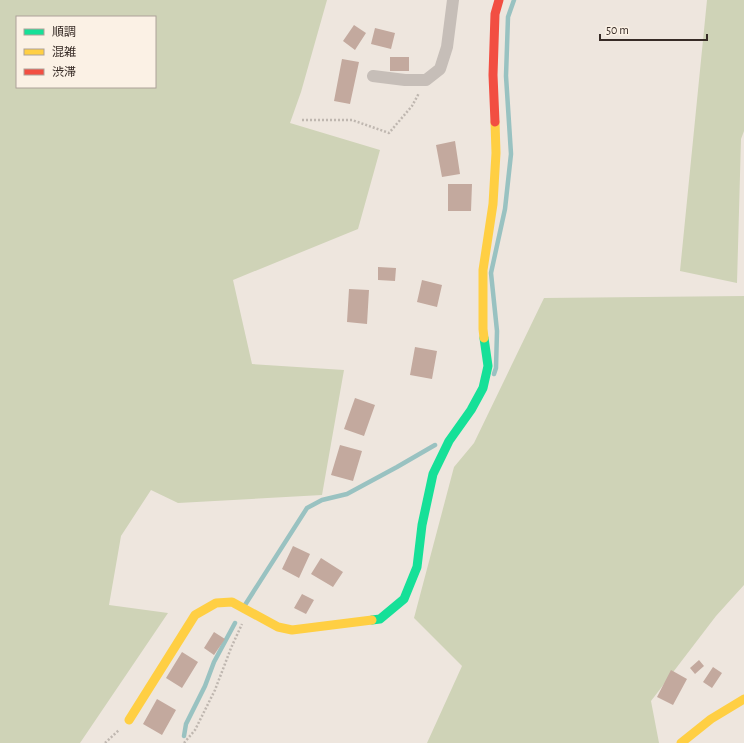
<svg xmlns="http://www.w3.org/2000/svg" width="744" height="743" font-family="'Alegreya Sans','Noto Sans JP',sans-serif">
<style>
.green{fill:#cfd3b7;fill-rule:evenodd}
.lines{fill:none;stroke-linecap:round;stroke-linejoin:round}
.stream{stroke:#99c2c1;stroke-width:4.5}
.building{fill:#c3a99e}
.path{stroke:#bfb7b0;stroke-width:2.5;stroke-dasharray:2 2;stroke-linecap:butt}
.street{stroke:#c6beb8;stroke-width:12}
.fast{stroke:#16e098;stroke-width:9}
.slow{stroke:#ffcf43;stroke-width:9}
.jam{stroke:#f24e42;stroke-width:9}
</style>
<rect width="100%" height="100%" fill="#eee6de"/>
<path class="green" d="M 0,0 L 327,0 L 301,92 L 290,123 L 380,150 L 358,229 L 233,280 L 252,364 L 344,370 L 322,495 L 178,503 L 151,490 L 121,536 L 109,605 L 168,613 L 80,743 L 0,743 ZM 17,17 L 155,17 L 155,87 L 17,87 Z
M 707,0 L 744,0 L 744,131 L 741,139 L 737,283 L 680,271 Z
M 744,296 L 744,585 L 716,616 L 651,701 L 659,743 L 427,743 L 462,666 L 414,618 L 454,467 L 474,443 L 544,298 Z"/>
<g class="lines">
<path class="stream" d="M 494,374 L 496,368 L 497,331 L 491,273 L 505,209 L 511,154 L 506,76 L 508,17 L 514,0
M 245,605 L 307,508 L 322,500 L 347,494 L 397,467 L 435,445
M 184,736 L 186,724 L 205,686 L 214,662 L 235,623"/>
</g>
<path class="building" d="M 354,25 L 366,33 L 355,50 L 343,41 Z
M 375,28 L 395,33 L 391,49 L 371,44 Z
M 390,57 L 409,57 L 409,71 L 390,71 Z
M 342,59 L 359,62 L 350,104 L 334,101 Z
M 455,141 L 460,174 L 442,177 L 436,145 Z
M 448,184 L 472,184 L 471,211 L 448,211 Z
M 378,267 L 396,268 L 395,281 L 378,280 Z
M 422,280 L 442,285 L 437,307 L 417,302 Z
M 349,289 L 369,290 L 367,324 L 347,322 Z
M 415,347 L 437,351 L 432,379 L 410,375 Z
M 355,398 L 375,405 L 364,436 L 344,429 Z
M 340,445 L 362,451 L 353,481 L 331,475 Z
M 293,546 L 310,554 L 299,578 L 282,569 Z
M 321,558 L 343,572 L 333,587 L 311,574 Z
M 302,594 L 314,600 L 306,614 L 294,608 Z
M 214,632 L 225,639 L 214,655 L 204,648 Z
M 182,652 L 198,662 L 182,688 L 166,678 Z
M 699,660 L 704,666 L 695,674 L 690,668 Z
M 713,667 L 722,673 L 712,688 L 703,682 Z
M 671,670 L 687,679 L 673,705 L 657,697 Z
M 157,699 L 176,710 L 162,735 L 143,724 Z"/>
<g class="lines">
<path class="path" d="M 302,120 L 352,120 L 389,133 L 412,106 L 419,93
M 105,743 L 119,730
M 184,743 L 195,730 L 215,690 L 231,648 L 242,624"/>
<path class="street" d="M 373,76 L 405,80 L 426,80 L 440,69 L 447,47 L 453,0"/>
<path class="fast" d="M 372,620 L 380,619 L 404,599 L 417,567 L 422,525 L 433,474 L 449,441 L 471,410 L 483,388 L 488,366 L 484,338"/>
<path class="slow" d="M 484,338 L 483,329 L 483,270 L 493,204 L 496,153 L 495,122
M 129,720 L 195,615 L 216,603 L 232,602 L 278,627 L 292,630 L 372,620
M 681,743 L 711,719 L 744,699"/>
<path class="jam" d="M 495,122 L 493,75 L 495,14 L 499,0"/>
</g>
<rect x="16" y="16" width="140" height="72" fill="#fbf1e5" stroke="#ada299"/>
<rect x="24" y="29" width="20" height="6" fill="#16e098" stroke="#ada299"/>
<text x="52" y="36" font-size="12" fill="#372b26">順調</text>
<rect x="24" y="49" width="20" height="6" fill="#ffcf43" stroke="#ada299"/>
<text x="52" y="56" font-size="12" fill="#372b26">混雑</text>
<rect x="24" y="69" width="20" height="6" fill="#f24e42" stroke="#ada299"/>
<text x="52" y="76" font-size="12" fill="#372b26">渋滞</text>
<path d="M600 34v6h107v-6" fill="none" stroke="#372b26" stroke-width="2"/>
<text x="606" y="34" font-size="12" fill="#372b26" stroke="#fbf1e5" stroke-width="3" paint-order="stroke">50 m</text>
</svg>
